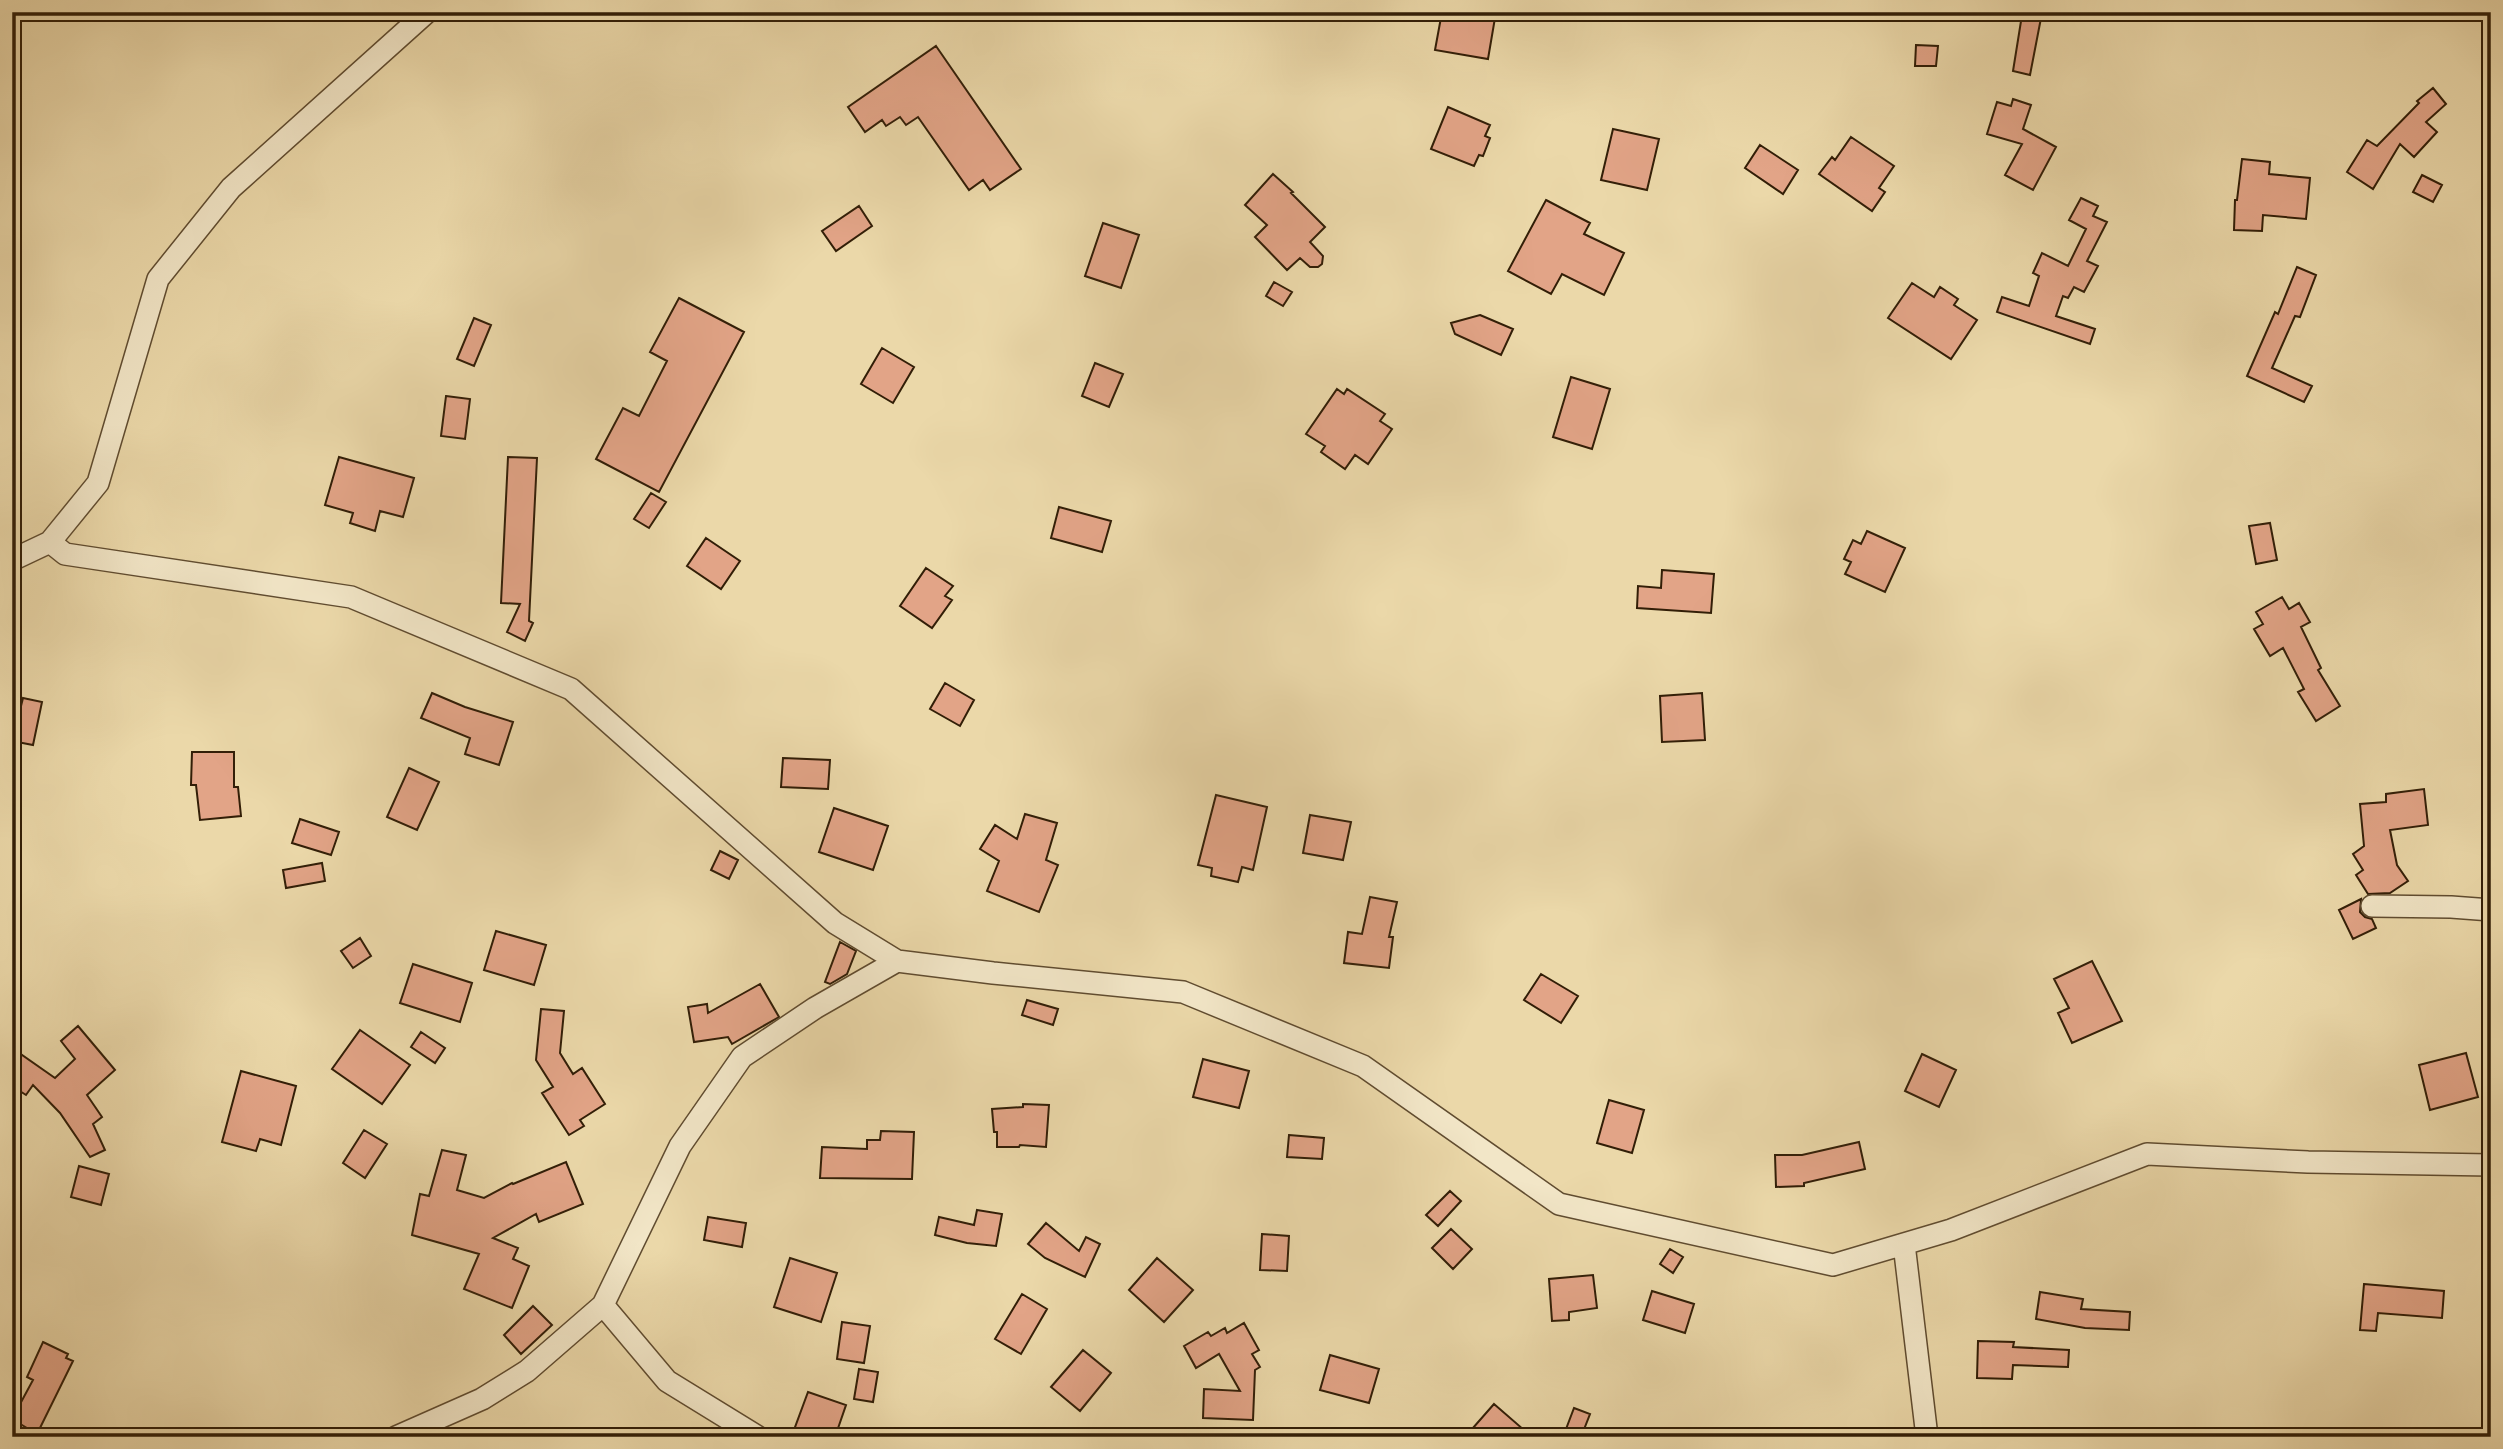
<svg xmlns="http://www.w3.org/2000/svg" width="2503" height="1449" font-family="'Sorts Mill Goudy',serif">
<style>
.building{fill:#e2a487;stroke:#321e07;stroke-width:2}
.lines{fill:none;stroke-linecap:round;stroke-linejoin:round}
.street-casing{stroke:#604c30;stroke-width:24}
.street{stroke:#f2e6c7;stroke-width:21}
</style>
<rect width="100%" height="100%" fill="#ebd8a9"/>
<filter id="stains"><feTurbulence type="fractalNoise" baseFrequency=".00286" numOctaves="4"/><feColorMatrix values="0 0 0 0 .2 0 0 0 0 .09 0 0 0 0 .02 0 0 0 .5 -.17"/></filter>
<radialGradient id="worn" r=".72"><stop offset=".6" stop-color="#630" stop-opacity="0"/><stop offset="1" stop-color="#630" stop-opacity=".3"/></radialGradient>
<path class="building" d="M 1442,12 L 1496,12 L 1488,59 L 1435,50 Z
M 2022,15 L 2041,18 L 2030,75 L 2013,71 Z
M 1916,45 L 1938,46 L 1936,66 L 1915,66 Z
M 936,46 L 1021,169 L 990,190 L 983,180 L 969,190 L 918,117 L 906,125 L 900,117 L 886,126 L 882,120 L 865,132 L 848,107 Z
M 2433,88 L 2446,104 L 2426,122 L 2437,132 L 2414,157 L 2400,144 L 2373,189 L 2347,172 L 2367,140 L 2377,146 L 2419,103 L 2417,101 Z
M 2013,99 L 2031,105 L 2023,129 L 2056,147 L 2033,190 L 2005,175 L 2022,144 L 1987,134 L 1997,102 L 2011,106 Z
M 1448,107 L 1490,125 L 1485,136 L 1490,138 L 1483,156 L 1479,155 L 1474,166 L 1431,149 Z
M 1613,129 L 1659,139 L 1647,190 L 1601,180 Z
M 1851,137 L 1894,166 L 1879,188 L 1885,192 L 1872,211 L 1819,174 L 1832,157 L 1835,160 Z
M 1760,145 L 1798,170 L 1783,194 L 1745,168 Z
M 2242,159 L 2270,162 L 2269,174 L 2310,178 L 2306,219 L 2263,215 L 2262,231 L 2234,230 L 2235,200 L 2237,200 Z
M 1273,174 L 1293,192 L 1291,193 L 1325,227 L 1310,242 L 1323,256 L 1322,264 L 1318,267 L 1310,267 L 1300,258 L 1287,270 L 1255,237 L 1267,225 L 1245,205 Z
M 2422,175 L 2442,185 L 2433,202 L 2413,192 Z
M 2081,198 L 2098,206 L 2093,216 L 2107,222 L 2087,261 L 2098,266 L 2084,292 L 2074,287 L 2068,298 L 2063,296 L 2056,316 L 2095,329 L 2090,344 L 1997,312 L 2002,297 L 2029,306 L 2039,276 L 2033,273 L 2042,253 L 2068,266 L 2086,229 L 2069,220 Z
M 1546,200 L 1590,223 L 1584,234 L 1624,253 L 1604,295 L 1562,274 L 1551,294 L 1508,271 Z
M 859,206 L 872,226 L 836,251 L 822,231 Z
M 1103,223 L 1139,235 L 1121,288 L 1085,276 Z
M 2297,267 L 2316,275 L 2300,317 L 2295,316 L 2272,368 L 2312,386 L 2304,402 L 2247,376 L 2275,312 L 2278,314 Z
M 1274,282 L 1292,292 L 1283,306 L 1266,296 Z
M 1912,283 L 1934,297 L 1940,287 L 1958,299 L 1954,305 L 1977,320 L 1951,359 L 1888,318 Z
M 679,298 L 744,332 L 659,492 L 596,459 L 623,408 L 639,416 L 667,361 L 650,352 Z
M 1480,315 L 1513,329 L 1501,355 L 1455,334 L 1451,323 Z
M 474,318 L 491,325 L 474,366 L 457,359 Z
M 882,348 L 914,367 L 893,403 L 861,384 Z
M 1095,363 L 1123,374 L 1109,407 L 1082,396 Z
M 1571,377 L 1610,389 L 1592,449 L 1553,437 Z
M 1337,389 L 1344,394 L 1347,389 L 1385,414 L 1380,421 L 1392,429 L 1368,464 L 1355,455 L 1345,469 L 1321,452 L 1325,446 L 1306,434 Z
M 446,396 L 470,399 L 465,439 L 441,436 Z
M 339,457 L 414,478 L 403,517 L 380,511 L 375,531 L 350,523 L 353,513 L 325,505 Z
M 508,457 L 537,458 L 529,621 L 533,623 L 525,641 L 507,632 L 520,604 L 501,603 Z
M 651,493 L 666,502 L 649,528 L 634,519 Z
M 1059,507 L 1111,521 L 1102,552 L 1051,538 Z
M 2270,523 L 2277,560 L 2256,564 L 2249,526 Z
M 1867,531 L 1905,548 L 1885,592 L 1845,574 L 1851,562 L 1844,559 L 1853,540 L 1861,544 Z
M 706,538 L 740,561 L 721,589 L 687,566 Z
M 926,568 L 953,586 L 945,596 L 952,600 L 932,628 L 900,606 Z
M 1662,570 L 1714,574 L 1711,613 L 1637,608 L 1638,586 L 1661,588 Z
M 2282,597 L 2289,609 L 2299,603 L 2310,622 L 2301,627 L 2321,668 L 2318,670 L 2340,706 L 2316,721 L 2298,692 L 2304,689 L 2283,648 L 2270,656 L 2254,629 L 2263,624 L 2256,612 Z
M 945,683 L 974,700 L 960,726 L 930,709 Z
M 432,693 L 465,707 L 513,722 L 499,765 L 465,754 L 470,738 L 421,718 Z
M 1702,693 L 1705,740 L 1662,742 L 1660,696 Z
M 23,698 L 42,702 L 33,745 L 12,741 L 12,704 L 21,706 Z
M 192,752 L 234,752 L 234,787 L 238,787 L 241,816 L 200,820 L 196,785 L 191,785 Z
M 783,758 L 830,760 L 828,789 L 781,787 Z
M 409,768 L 439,782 L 417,830 L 387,817 Z
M 2424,789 L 2428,825 L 2390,830 L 2397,865 L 2408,881 L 2390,893 L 2368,894 L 2356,875 L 2363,870 L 2353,854 L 2364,846 L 2360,804 L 2386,802 L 2386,794 Z
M 1216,795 L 1267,807 L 1253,870 L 1242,867 L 1238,882 L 1211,876 L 1212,868 L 1198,865 Z
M 834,808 L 888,826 L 873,870 L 819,852 Z
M 1025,814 L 1057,823 L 1046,860 L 1058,865 L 1039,912 L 987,891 L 999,861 L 980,849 L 995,825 L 1017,839 Z
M 1310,815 L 1351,822 L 1343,860 L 1303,853 Z
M 300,819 L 339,832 L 331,855 L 292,843 Z
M 720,851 L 738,860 L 729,879 L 711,870 Z
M 322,863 L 325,881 L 286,888 L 283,870 Z
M 1370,897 L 1397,902 L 1389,937 L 1393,937 L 1389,968 L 1344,963 L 1348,932 L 1362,934 Z
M 2361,899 L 2360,912 L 2365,917 L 2372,919 L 2376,928 L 2353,939 L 2339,910 Z
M 496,931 L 546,945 L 534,985 L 484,970 Z
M 360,938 L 371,956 L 353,968 L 341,951 Z
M 840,942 L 856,951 L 847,974 L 830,984 L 825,982 Z
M 2092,961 L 2122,1021 L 2072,1043 L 2058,1013 L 2069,1008 L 2054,979 Z
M 413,964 L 472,983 L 460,1022 L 400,1003 Z
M 1541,974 L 1578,996 L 1561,1023 L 1524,1000 Z
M 760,984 L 779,1017 L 732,1044 L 728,1037 L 694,1042 L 688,1007 L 707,1004 L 708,1013 Z
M 1027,1000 L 1058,1009 L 1053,1025 L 1022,1015 Z
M 541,1009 L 564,1011 L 560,1053 L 573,1074 L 582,1068 L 605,1104 L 580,1120 L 584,1126 L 569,1135 L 542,1093 L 553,1087 L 536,1060 Z
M 78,1026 L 115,1070 L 87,1095 L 102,1117 L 93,1124 L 105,1150 L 90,1157 L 60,1113 L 33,1085 L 26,1095 L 12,1086 L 12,1048 L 55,1078 L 75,1059 L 61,1041 Z
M 360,1030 L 410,1065 L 382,1104 L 332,1069 Z
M 421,1032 L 445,1048 L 435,1063 L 411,1047 Z
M 2466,1053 L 2478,1097 L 2430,1110 L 2419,1065 Z
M 1922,1054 L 1956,1070 L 1939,1107 L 1905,1091 Z
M 1203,1059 L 1249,1071 L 1239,1108 L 1193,1097 Z
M 241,1071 L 296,1086 L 281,1145 L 260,1139 L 256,1151 L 222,1142 Z
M 1609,1100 L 1644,1110 L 1632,1153 L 1597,1143 Z
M 1023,1104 L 1049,1105 L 1046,1147 L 1020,1145 L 1019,1147 L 997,1147 L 997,1132 L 994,1132 L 992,1109 L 1023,1107 Z
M 364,1130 L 387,1144 L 365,1178 L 343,1163 Z
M 881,1131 L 914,1132 L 912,1179 L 820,1178 L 822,1147 L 867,1149 L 867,1140 L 880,1140 Z
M 1289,1135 L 1324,1138 L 1322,1159 L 1287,1157 Z
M 1859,1142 L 1865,1169 L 1804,1183 L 1804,1186 L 1776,1187 L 1775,1155 L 1802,1155 Z
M 442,1150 L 466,1155 L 457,1190 L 484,1198 L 512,1183 L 513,1184 L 566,1162 L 583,1204 L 539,1222 L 536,1214 L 493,1238 L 518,1248 L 513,1259 L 529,1266 L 512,1308 L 464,1289 L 479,1254 L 412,1235 L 420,1194 L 429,1196 Z
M 79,1166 L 109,1174 L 101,1205 L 71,1197 Z
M 1450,1191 L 1461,1201 L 1438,1226 L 1426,1215 Z
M 977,1210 L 1002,1214 L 996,1246 L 967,1243 L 935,1235 L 939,1217 L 974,1225 Z
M 708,1217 L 746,1223 L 742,1247 L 704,1240 Z
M 1046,1223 L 1079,1251 L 1086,1237 L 1100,1244 L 1085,1277 L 1045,1258 L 1028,1244 Z
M 1451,1229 L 1472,1249 L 1453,1269 L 1432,1248 Z
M 1262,1234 L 1289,1236 L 1287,1271 L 1260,1270 Z
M 1670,1249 L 1683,1257 L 1673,1273 L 1660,1264 Z
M 790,1258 L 837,1273 L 821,1322 L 774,1307 Z
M 1157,1258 L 1193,1290 L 1164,1322 L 1129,1290 Z
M 1593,1275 L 1597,1308 L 1569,1312 L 1569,1320 L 1552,1321 L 1549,1279 Z
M 2364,1284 L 2444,1291 L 2442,1318 L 2378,1313 L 2376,1331 L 2360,1330 Z
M 1652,1291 L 1694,1304 L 1685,1333 L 1643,1320 Z
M 2040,1292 L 2083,1299 L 2081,1309 L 2130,1312 L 2129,1330 L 2085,1328 L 2036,1319 Z
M 1022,1294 L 1047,1309 L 1021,1354 L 995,1339 Z
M 533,1306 L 552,1325 L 521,1354 L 504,1335 Z
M 842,1322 L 870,1326 L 864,1363 L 837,1359 Z
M 1244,1323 L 1259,1350 L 1252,1354 L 1260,1367 L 1255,1370 L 1253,1420 L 1203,1418 L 1204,1389 L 1240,1391 L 1219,1354 L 1196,1368 L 1184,1346 L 1208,1332 L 1211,1336 L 1225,1328 L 1227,1333 Z
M 1978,1341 L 2014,1342 L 2013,1347 L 2069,1350 L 2068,1367 L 2013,1365 L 2012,1379 L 1977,1378 Z
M 43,1342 L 68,1354 L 66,1358 L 73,1361 L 37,1434 L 12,1419 L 33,1380 L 27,1377 Z
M 1083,1350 L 1111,1373 L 1080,1411 L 1051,1387 Z
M 1330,1355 L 1379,1369 L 1369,1403 L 1320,1390 Z
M 859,1369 L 878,1372 L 873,1402 L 854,1399 Z
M 808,1392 L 846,1405 L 835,1437 L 814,1437 L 794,1430 Z
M 1494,1404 L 1532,1437 L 1465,1437 Z
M 1574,1408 L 1590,1414 L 1581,1437 L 1563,1437 Z"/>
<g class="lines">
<g class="street-casing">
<path id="street" d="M 50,542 L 65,554 L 351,597 L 571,689 L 835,923 L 897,961 L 993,973 L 1183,992 L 1363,1066 L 1559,1204 L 1833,1265 L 1951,1230 L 2147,1154 L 2308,1162 L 2491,1165
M 12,560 L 50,542 L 98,483 L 158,279 L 231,188 L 427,12
M 2372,906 L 2451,907 L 2491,910
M 1904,1244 L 1927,1437
M 603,1305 L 667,1381 L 758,1437
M 396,1437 L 482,1399 L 527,1371 L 603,1305 L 680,1146 L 742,1057 L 815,1008 L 897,961"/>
</g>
<use href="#street" class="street"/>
</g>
<rect width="2503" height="1449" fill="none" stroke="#ebd8a9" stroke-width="42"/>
<rect x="14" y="14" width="2475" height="1421" fill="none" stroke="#321e07" stroke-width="3.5"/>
<rect x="21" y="21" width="2461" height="1407" fill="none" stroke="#321e07" stroke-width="2"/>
<rect width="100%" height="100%" filter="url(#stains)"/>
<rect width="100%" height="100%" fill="url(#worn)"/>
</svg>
